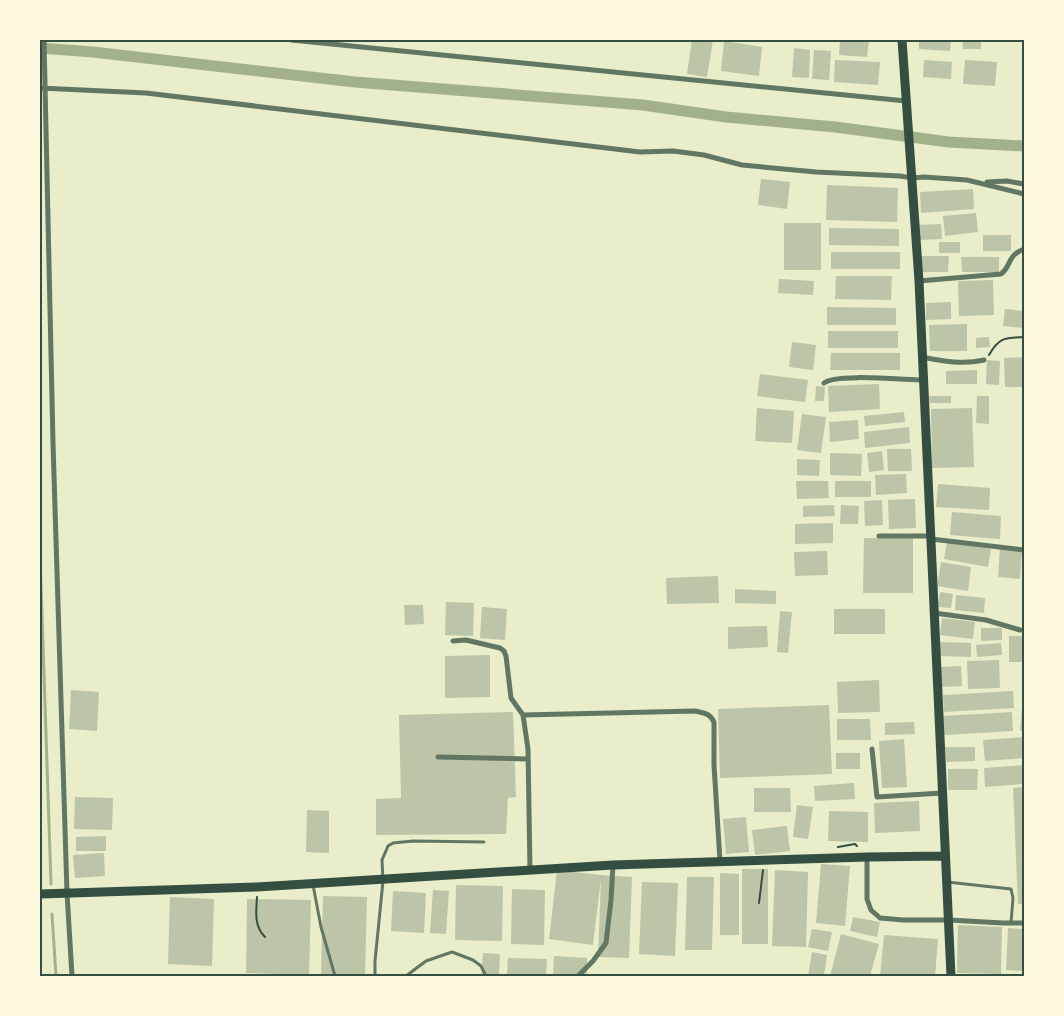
<svg xmlns="http://www.w3.org/2000/svg" width="1064" height="1016" font-family="'Space Grotesk',sans-serif">
<style>
.lines{fill:none;stroke-linecap:round;stroke-linejoin:round}
.stream{stroke:#a3b18a;stroke-width:3}
.canal{stroke:#a3b18a;stroke-width:11}
.building{fill:#bcc5a7}
.path{stroke:#344e41;stroke-width:2}
.service{stroke:#617663;stroke-width:3}
.minor{stroke:#617663;stroke-width:5}
.secondary{stroke:#344e41;stroke-width:9}
.neatline{fill:none;stroke:#344e41;stroke-width:2}
</style>
<rect width="100%" height="100%" fill="#e9edc9"/>
<g class="lines">
<path class="stream" d="M 40,555 L 51,884
M 52,914 L 56,976"/>
<path class="canal" d="M 40,48 L 93,52 L 355,82 L 643,105 L 726,117 L 835,127 L 949,142 L 1024,146"/>
</g>
<path class="building" d="M 692,40 L 713,40 L 707,77 L 687,74 Z
M 840,40 L 869,40 L 867,57 L 839,55 Z
M 919,40 L 951,40 L 950,51 L 919,49 Z
M 962,40 L 981,40 L 981,49 L 963,49 Z
M 724,41 L 762,47 L 759,76 L 721,71 Z
M 794,48 L 810,50 L 809,78 L 792,77 Z
M 814,50 L 831,51 L 829,80 L 812,79 Z
M 835,60 L 880,62 L 878,85 L 834,82 Z
M 924,60 L 952,62 L 951,79 L 923,77 Z
M 965,60 L 997,62 L 995,86 L 963,84 Z
M 761,179 L 790,182 L 787,209 L 758,205 Z
M 827,185 L 898,188 L 897,222 L 826,220 Z
M 973,189 L 974,209 L 921,213 L 920,192 Z
M 976,213 L 978,232 L 945,236 L 943,216 Z
M 784,223 L 821,223 L 821,270 L 784,270 Z
M 941,224 L 942,239 L 918,240 L 917,225 Z
M 829,228 L 899,229 L 899,246 L 829,245 Z
M 983,235 L 1011,235 L 1011,251 L 983,251 Z
M 939,242 L 960,242 L 960,253 L 939,253 Z
M 831,252 L 900,252 L 900,269 L 831,269 Z
M 921,256 L 949,256 L 948,272 L 921,272 Z
M 961,257 L 999,257 L 999,272 L 962,272 Z
M 836,276 L 892,276 L 891,300 L 835,299 Z
M 779,279 L 814,281 L 813,295 L 778,293 Z
M 993,280 L 994,315 L 959,316 L 958,281 Z
M 951,302 L 951,319 L 926,320 L 926,303 Z
M 827,307 L 896,308 L 896,325 L 827,325 Z
M 1005,309 L 1024,311 L 1024,328 L 1003,326 Z
M 967,324 L 967,351 L 930,351 L 929,325 Z
M 828,331 L 898,331 L 898,348 L 828,348 Z
M 989,337 L 990,347 L 976,348 L 976,338 Z
M 792,342 L 816,345 L 813,370 L 789,367 Z
M 831,353 L 900,353 L 900,370 L 830,370 Z
M 1024,357 L 1024,387 L 1005,387 L 1004,358 Z
M 987,360 L 1000,361 L 999,385 L 986,384 Z
M 977,370 L 977,384 L 946,384 L 946,371 Z
M 760,374 L 808,380 L 805,402 L 757,396 Z
M 879,384 L 880,409 L 829,412 L 828,386 Z
M 816,386 L 825,387 L 824,401 L 815,401 Z
M 929,396 L 951,396 L 951,403 L 930,403 Z
M 977,396 L 989,396 L 989,424 L 976,423 Z
M 757,408 L 794,411 L 792,443 L 755,441 Z
M 972,408 L 974,467 L 932,468 L 931,409 Z
M 904,412 L 905,422 L 865,426 L 864,416 Z
M 802,414 L 826,417 L 821,453 L 797,450 Z
M 858,420 L 859,439 L 830,442 L 829,422 Z
M 909,427 L 910,443 L 865,448 L 864,432 Z
M 887,449 L 911,449 L 912,471 L 888,471 Z
M 882,451 L 884,470 L 869,472 L 867,453 Z
M 830,453 L 862,454 L 861,476 L 830,475 Z
M 797,459 L 820,460 L 819,476 L 797,475 Z
M 906,474 L 907,493 L 876,495 L 875,475 Z
M 796,481 L 828,481 L 829,498 L 797,499 Z
M 835,481 L 871,481 L 871,497 L 835,497 Z
M 938,484 L 990,488 L 989,510 L 936,507 Z
M 915,499 L 916,528 L 889,529 L 888,500 Z
M 882,500 L 883,525 L 865,526 L 864,501 Z
M 834,505 L 835,516 L 803,517 L 803,506 Z
M 841,505 L 859,506 L 858,524 L 840,524 Z
M 952,512 L 1001,516 L 1000,539 L 950,535 Z
M 833,523 L 833,543 L 795,544 L 795,524 Z
M 864,538 L 913,538 L 913,593 L 863,593 Z
M 947,542 L 991,549 L 988,567 L 944,559 Z
M 1000,548 L 1022,550 L 1020,579 L 998,577 Z
M 827,551 L 828,575 L 795,576 L 794,552 Z
M 941,562 L 971,567 L 968,591 L 937,586 Z
M 718,576 L 719,603 L 667,604 L 666,578 Z
M 735,589 L 776,591 L 776,604 L 735,603 Z
M 940,592 L 953,594 L 951,608 L 938,607 Z
M 956,595 L 985,598 L 984,613 L 955,610 Z
M 446,602 L 474,603 L 473,636 L 445,635 Z
M 404,605 L 423,605 L 424,624 L 405,625 Z
M 482,607 L 507,609 L 505,640 L 480,638 Z
M 834,609 L 885,609 L 885,634 L 834,634 Z
M 780,611 L 792,612 L 788,653 L 777,652 Z
M 942,618 L 975,622 L 973,639 L 940,635 Z
M 767,626 L 768,647 L 728,649 L 728,627 Z
M 981,628 L 1002,628 L 1002,640 L 981,641 Z
M 1009,636 L 1024,636 L 1024,662 L 1009,662 Z
M 940,642 L 971,643 L 971,657 L 940,656 Z
M 1001,643 L 1002,655 L 977,657 L 976,645 Z
M 490,655 L 490,697 L 445,698 L 445,656 Z
M 999,660 L 1000,688 L 968,689 L 967,661 Z
M 961,666 L 962,686 L 941,687 L 940,667 Z
M 879,680 L 880,712 L 838,713 L 837,682 Z
M 71,690 L 99,692 L 97,731 L 69,729 Z
M 1013,691 L 1014,708 L 944,712 L 943,695 Z
M 1023,694 L 1024,694 L 1024,731 L 1020,731 Z
M 829,705 L 832,774 L 720,778 L 718,709 Z
M 513,712 L 516,797 L 508,798 L 506,834 L 376,835 L 376,799 L 401,798 L 399,715 Z
M 1012,712 L 1013,731 L 944,735 L 943,716 Z
M 837,719 L 870,719 L 871,740 L 837,740 Z
M 914,722 L 915,734 L 885,735 L 885,723 Z
M 1024,737 L 1024,758 L 985,761 L 983,740 Z
M 904,739 L 907,787 L 882,788 L 879,741 Z
M 945,747 L 975,747 L 975,761 L 946,762 Z
M 836,753 L 860,753 L 860,769 L 836,769 Z
M 1024,765 L 1024,784 L 985,787 L 984,768 Z
M 948,769 L 978,769 L 977,790 L 948,790 Z
M 854,783 L 855,799 L 815,801 L 814,786 Z
M 1024,787 L 1024,904 L 1018,904 L 1013,788 Z
M 754,788 L 790,788 L 791,812 L 754,812 Z
M 75,797 L 113,798 L 112,830 L 74,829 Z
M 919,801 L 920,831 L 875,833 L 874,803 Z
M 797,805 L 813,807 L 808,839 L 793,837 Z
M 307,810 L 329,811 L 329,853 L 306,852 Z
M 829,811 L 868,812 L 868,842 L 828,841 Z
M 746,817 L 749,852 L 726,854 L 723,819 Z
M 787,826 L 790,851 L 755,855 L 752,830 Z
M 106,836 L 106,851 L 76,851 L 76,837 Z
M 104,853 L 105,876 L 75,878 L 73,855 Z
M 821,864 L 850,866 L 845,926 L 816,923 Z
M 742,869 L 768,869 L 768,944 L 742,944 Z
M 557,870 L 601,875 L 632,877 L 629,958 L 598,957 L 601,879 L 593,945 L 549,939 Z
M 775,870 L 808,872 L 806,947 L 772,946 Z
M 720,873 L 739,874 L 739,935 L 720,935 Z
M 687,877 L 714,877 L 712,950 L 685,950 Z
M 642,882 L 678,883 L 675,956 L 639,954 Z
M 456,885 L 503,886 L 502,941 L 455,940 Z
M 512,889 L 545,890 L 544,945 L 511,944 Z
M 433,890 L 449,891 L 446,934 L 430,933 Z
M 393,891 L 426,893 L 424,933 L 391,931 Z
M 323,896 L 367,897 L 365,976 L 321,976 Z
M 170,897 L 214,899 L 212,966 L 168,964 Z
M 247,899 L 311,900 L 309,975 L 246,973 Z
M 853,917 L 880,922 L 877,937 L 850,931 Z
M 958,925 L 1002,927 L 1001,974 L 957,973 Z
M 1008,928 L 1024,929 L 1022,971 L 1006,970 Z
M 812,929 L 832,932 L 828,951 L 808,947 Z
M 841,934 L 879,944 L 870,976 L 830,976 Z
M 884,935 L 938,939 L 935,976 L 880,976 Z
M 812,952 L 827,955 L 824,976 L 808,976 Z
M 483,953 L 500,954 L 499,976 L 481,976 Z
M 554,956 L 587,958 L 587,976 L 553,976 Z
M 508,958 L 547,959 L 546,976 L 507,976 Z"/>
<g class="lines">
<path class="path" d="M 989,355 C 999,337 1005,338 1024,337
M 838,847 L 855,844 L 857,846
M 257,897 C 256,912 254,926 265,937
M 759,903 L 763,870"/>
<path class="service" d="M 947,882 L 1011,889 L 1013,898 L 1011,923
M 313,885 L 321,927 L 335,976
M 375,976 L 375,961 L 383,881 L 382,860 L 388,846 L 393,843 L 413,841 L 484,842
M 406,976 L 426,961 L 452,952 L 473,960 L 481,966 L 486,976"/>
<path class="minor" d="M 44,40 L 53,443 L 67,893 L 72,976
M 291,40 L 906,101
M 40,88 L 146,93 L 640,152 L 673,151 L 704,155 L 742,165 L 816,172 L 900,176 L 913,178 L 924,177 L 967,180 L 1024,194
M 987,182 L 1007,181 L 1024,184
M 919,281 L 1001,274 C 1012,266 1006,256 1024,249
M 922,357 C 943,361 962,365 984,360
M 824,383 C 835,373 906,380 923,380
M 879,536 L 930,536
M 931,539 L 1024,550
M 934,613 L 986,620 L 1020,630
M 453,641 L 466,640 L 500,648 L 504,651 L 506,656 L 511,698 L 523,715 L 528,749 L 530,870
M 523,715 L 695,711 C 704,713 710,713 714,722 L 714,765 L 720,861
M 872,749 L 877,797 L 942,793
M 438,757 L 528,759
M 867,857 L 867,899 L 871,910 L 880,918 L 903,920 L 949,920 L 1003,923 L 1024,923
M 578,976 L 593,961 L 606,943 L 611,900 L 613,865"/>
<path class="secondary" d="M 902,40 L 919,281 L 951,976
M 40,894 L 257,887 L 613,865 L 867,857 L 945,856"/>
</g>
<rect width="1064" height="1016" fill="none" stroke="#fefae0" stroke-width="82"/>
<rect x="41" y="41" width="982" height="934" class="neatline"/>
</svg>
